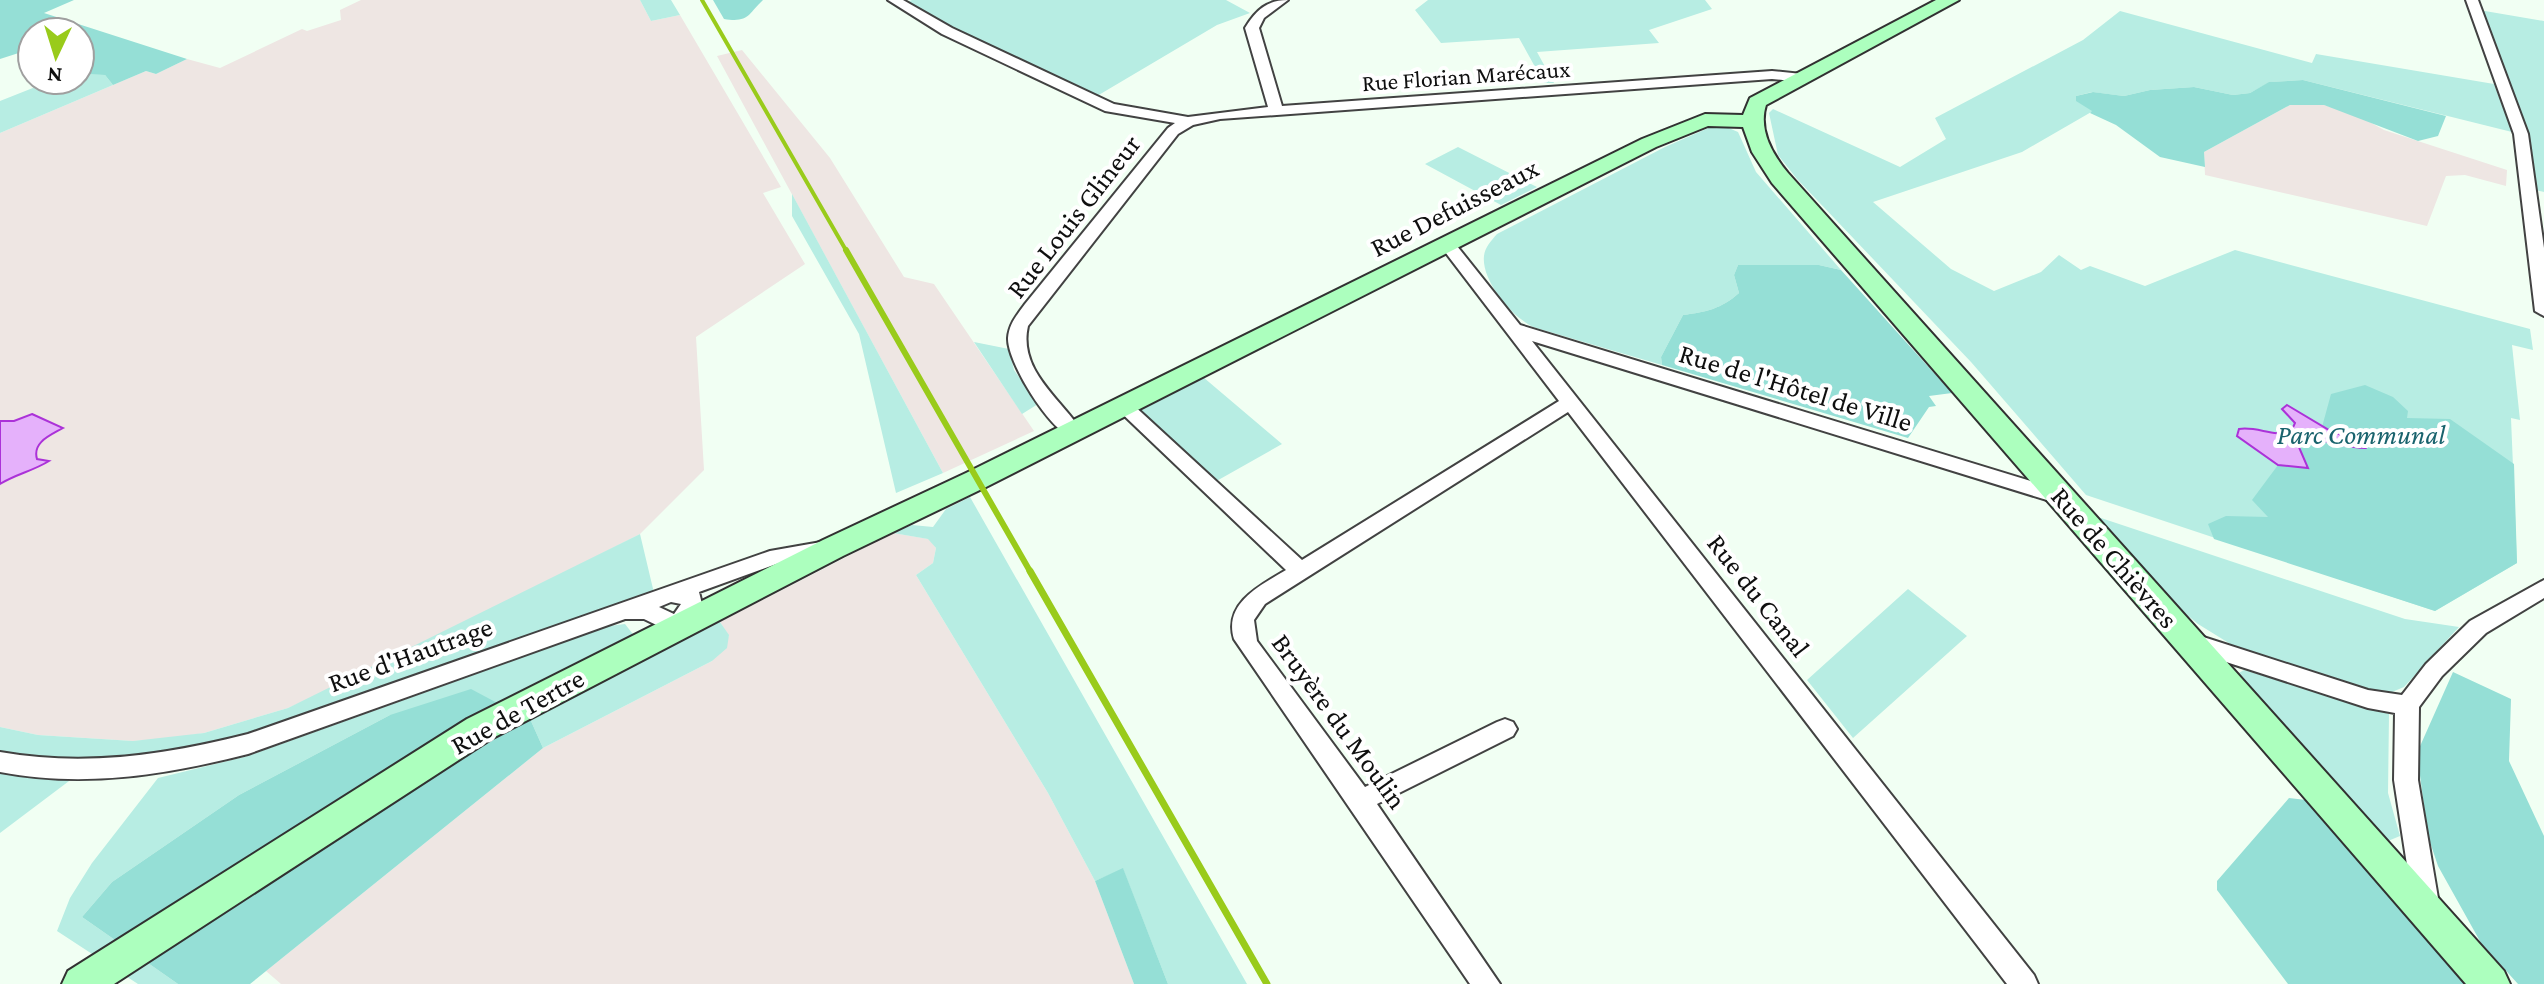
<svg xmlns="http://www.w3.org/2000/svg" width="2544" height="984" font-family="'Crimson Pro',serif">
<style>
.industrial{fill:#eee6e3}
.green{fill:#b7ede3}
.forest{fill:#95dfd6}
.water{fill:#e5b1fb;stroke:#ab32d8;stroke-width:2}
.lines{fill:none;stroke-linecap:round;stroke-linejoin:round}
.street-casing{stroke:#424242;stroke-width:4}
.secondary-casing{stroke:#313131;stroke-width:4}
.street{fill:#fff;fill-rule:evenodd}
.secondary{fill:#acffbe;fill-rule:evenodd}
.rail-far2{stroke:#99cb1b;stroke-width:4}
.rail-far1{stroke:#99cb1b;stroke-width:6}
.rail{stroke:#99cb1b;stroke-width:7}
.labels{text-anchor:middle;stroke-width:8;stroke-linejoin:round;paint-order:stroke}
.far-street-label{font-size:24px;fill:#0f0f0f;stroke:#fff}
.street-label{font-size:28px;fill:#0f0f0f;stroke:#fff}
.park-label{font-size:28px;font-style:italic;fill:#19636d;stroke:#fff}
</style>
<rect width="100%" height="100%" fill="#f1fff3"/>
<path class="industrial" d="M 361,0 L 640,0 L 651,21 L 680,15 L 781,187 L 763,193 L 805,264 L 696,337 L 704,470 L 640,534 L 358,677 L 288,708 L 204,733 L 167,739 L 133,741 L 38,735 L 0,727 L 0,133 L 146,71 L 156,74 L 187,59 L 220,68 L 302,29 L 307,31 L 341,20 L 340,10 Z
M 742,50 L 830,158 L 904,277 L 934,284 L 1034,431 L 943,473 L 717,56 Z
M 2290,105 L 2324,105 L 2357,115 L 2384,130 L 2507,170 L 2506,186 L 2465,175 L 2446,176 L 2427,226 L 2205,175 L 2204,152 Z
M 893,533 L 929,539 L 936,548 L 933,563 L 916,575 L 1048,793 L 1095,881 L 1134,984 L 281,984 L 266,971 L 543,748 L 712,661 L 729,636 L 720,622 Z"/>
<path class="green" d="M 640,0 L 671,0 L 680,15 L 651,21 Z
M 912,0 L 1226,0 L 1250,13 L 1217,25 L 1097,96 L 954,30 L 907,2 Z
M 1428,0 L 1705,0 L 1712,9 L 1649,30 L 1659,43 L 1537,52 L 1554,83 L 1544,83 L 1519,38 L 1441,43 L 1415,10 Z
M 2479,10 L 2544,21 L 2544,192 L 2535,190 Z
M 2120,11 L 2312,63 L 2316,54 L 2494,84 L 2512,132 L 2303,80 L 2270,82 L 2250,93 L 2233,95 L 2194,87 L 2150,90 L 2124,96 L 2092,92 L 2076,96 L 2093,111 L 2022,152 L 1873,202 L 1951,269 L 1994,291 L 2041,272 L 2059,255 L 2081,270 L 2090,266 L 2145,286 L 2235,250 L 2530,329 L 2533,350 L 2512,345 L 2520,420 L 2511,418 L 2517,563 L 2435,611 L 2086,495 L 1971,362 L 1797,179 L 1778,155 L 1769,113 L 1773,109 L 1900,167 L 1946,139 L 1935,118 L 2083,40 Z
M 80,74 L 105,75 L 113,85 L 0,133 L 0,101 L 53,80 L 80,80 Z
M 1713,126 L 1724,126 L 1738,132 L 1756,172 L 1841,270 L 1819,265 L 1738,265 L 1734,275 L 1739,293 C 1721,309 1706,312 1683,315 L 1661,357 L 1662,365 L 1536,328 C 1514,320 1481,281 1484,256 C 1485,247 1491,241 1497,234 L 1665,147 Z
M 1458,147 L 1537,187 L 1501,205 L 1425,164 Z
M 792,194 L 943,473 L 896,493 L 859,334 L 792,216 Z
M 974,342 L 1009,349 L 1014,370 L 1038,404 L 1022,414 Z
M 1203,377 L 1282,444 L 1213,483 L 1135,411 Z
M 970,497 L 1247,984 L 1168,984 L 1123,869 L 1095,881 L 1048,793 L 916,575 L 933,563 L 936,548 L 928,539 L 893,533 L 912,525 L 933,527 L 946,509 Z
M 2098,517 L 2405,619 L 2459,627 L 2404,687 L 2392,692 L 2359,688 L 2232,645 L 2198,624 L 2168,599 Z
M 640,534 L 654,593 L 231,741 L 85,769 L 0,833 L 0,727 L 38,735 L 133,741 L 204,733 L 288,708 Z
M 1908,589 L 1967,636 L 1853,738 L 1807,680 Z
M 720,622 L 729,635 L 727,648 L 712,661 L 543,748 L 531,721 L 390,715 L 239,795 L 112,882 L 82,917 L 178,984 L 138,984 L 57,931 L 70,898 L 92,863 L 158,778 L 248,756 L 609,626 L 625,624 L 650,656 Z
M 2244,670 L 2389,714 L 2388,793 L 2400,836 L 2388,841 L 2382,838 L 2237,674 Z"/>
<path class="forest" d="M 0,0 L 74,0 L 44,13 L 187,59 L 156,74 L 146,71 L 113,85 L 105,75 L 80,74 L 80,32 L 32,32 L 32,53 L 28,50 L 0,59 Z
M 713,0 L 763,0 C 748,14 749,23 724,19 Z
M 2303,80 L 2446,116 L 2438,136 L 2418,141 L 2324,105 L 2290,105 L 2204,152 L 2205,167 L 2160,157 L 2116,125 L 2090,113 L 2092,111 L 2076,101 L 2076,96 L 2093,92 L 2124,96 L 2150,90 L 2194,87 L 2233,95 L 2250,93 L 2269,82 Z
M 1738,265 L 1819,265 L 1841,270 L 1952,393 L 1929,396 L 1936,406 L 1929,407 L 1908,438 L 1662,365 L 1661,357 L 1683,315 C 1706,312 1721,309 1739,293 L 1734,275 Z
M 2365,385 L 2393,397 L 2408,411 L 2407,418 L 2450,419 L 2514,464 L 2517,563 L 2435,611 L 2214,539 L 2208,524 L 2226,516 L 2268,517 L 2252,500 L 2278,465 L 2308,468 L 2298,445 C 2321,435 2337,445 2360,449 L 2322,427 L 2331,394 Z
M 2453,672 L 2511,699 L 2509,761 L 2544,836 L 2544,984 L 2518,984 L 2481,943 L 2438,866 L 2428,836 L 2417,753 Z
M 471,689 L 531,721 L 543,748 L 250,984 L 178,984 L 82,917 L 112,882 L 239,795 L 390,715 Z
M 2289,798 L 2306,800 L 2467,984 L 2288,984 L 2217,890 L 2217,881 Z
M 1123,868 L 1168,984 L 1134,984 L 1095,881 Z"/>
<path class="water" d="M 2287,405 L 2329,430 L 2360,442 L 2365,448 C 2340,448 2322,434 2298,445 L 2308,468 L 2278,465 L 2237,436 L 2239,429 C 2257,426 2273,437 2291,432 L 2295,423 L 2282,409 Z
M 32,414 L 63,428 C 51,435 32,442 37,459 L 49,461 C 33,471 16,474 0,484 L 0,421 L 14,421 Z"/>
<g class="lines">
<g class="street-casing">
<path id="street" d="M 888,0 L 903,0 L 952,28 L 1114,104 L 1188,117 L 1268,107 L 1245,28 C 1256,10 1267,0 1288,0 L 1264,18 L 1259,28 L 1282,106 L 1772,71 L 1802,74 L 1809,78 L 1802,82 L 1772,79 L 1220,119 L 1193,125 L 1178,134 L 1028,326 C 1018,370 1060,398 1082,431 L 1072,437 C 1050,431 1007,362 1008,338 C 1009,324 1017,315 1025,304 L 1168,128 L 1175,123 L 1105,111 L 942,34 Z
M 2466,0 L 2478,0 L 2528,134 L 2544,248 L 2544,316 L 2535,311 L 2514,134 Z
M 1447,239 L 1453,241 L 1520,325 L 2070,493 L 2073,498 L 2070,503 L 2063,505 L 1532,341 L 2034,975 L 2038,984 L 2007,984 L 1568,412 L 1265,604 L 1254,620 L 1257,641 L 1365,787 L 1497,722 L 1505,719 L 1513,722 L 1517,729 L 1513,736 L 1377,804 L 1500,984 L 1470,984 L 1234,639 C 1223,603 1261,585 1286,570 L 1114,406 L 1116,402 L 1130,402 L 1302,560 L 1559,401 L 1439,244 Z
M 821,542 L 828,545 L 831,550 L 828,555 L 779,563 L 699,592 L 703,608 L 685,632 L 677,635 L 644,619 L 625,619 L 248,754 C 165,775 85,788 0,772 L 0,752 C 85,767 165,755 248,734 L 770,551 ZM 671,602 L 681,604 L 674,614 L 659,607 Z
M 2544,580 L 2544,598 L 2486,633 L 2442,676 L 2419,707 L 2418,780 L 2439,904 L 2435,912 L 2426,916 L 2417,912 L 2413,904 L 2394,780 L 2395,713 L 2368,708 L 2186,649 L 2183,643 L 2186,637 L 2194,634 L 2368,690 L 2402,695 L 2426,664 L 2470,621 Z"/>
</g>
<g class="secondary-casing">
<path id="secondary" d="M 1936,0 L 1959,0 L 1766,105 C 1758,130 1773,155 1788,173 L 2504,971 L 2510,984 L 2466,984 L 1772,183 L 1752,152 L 1743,127 L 1708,126 L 1656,147 L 986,487 L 843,556 L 491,739 L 114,984 L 62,984 L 68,971 L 467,719 L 823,540 L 966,473 L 1642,139 L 1705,114 L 1743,115 L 1750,98 Z"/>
</g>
<use href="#street" class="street"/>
<use href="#secondary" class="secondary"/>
<path class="rail-far2" d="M 702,0 L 847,252"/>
<path class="rail-far1" d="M 846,250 L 1031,573"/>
<path class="rail" d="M 1030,571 L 1267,984"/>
</g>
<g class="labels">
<g class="far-street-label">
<text transform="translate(1466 76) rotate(-4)" y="8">Rue Florian Marécaux</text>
</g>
<g class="street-label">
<text transform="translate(1454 207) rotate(-27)" y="10">Rue Defuisseaux</text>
<text transform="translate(1073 216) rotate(-52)" y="10">Rue Louis Glineur</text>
<text transform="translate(1796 387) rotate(17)" y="10">Rue de l'Hôtel de Ville</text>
<text transform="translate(2115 557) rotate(49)" y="10">Rue de Chièvres</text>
<text transform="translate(1759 595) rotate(52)" y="10">Rue du Canal</text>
<text transform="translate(410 654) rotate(-20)" y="10">Rue d'Hautrage</text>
<text transform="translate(517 711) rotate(-29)" y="10">Rue de Tertre</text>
<text transform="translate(1340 721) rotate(54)" y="10">Bruyère du Moulin</text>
</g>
<g class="park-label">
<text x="2361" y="444">Parc Communal</text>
</g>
</g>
<g transform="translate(56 56) rotate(184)"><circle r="38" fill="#ffffff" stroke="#9f9f9f" stroke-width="2"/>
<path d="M0-6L14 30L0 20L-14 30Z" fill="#99cb1b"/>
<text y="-12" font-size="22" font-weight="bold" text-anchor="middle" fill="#0f0f0f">N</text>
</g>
</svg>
